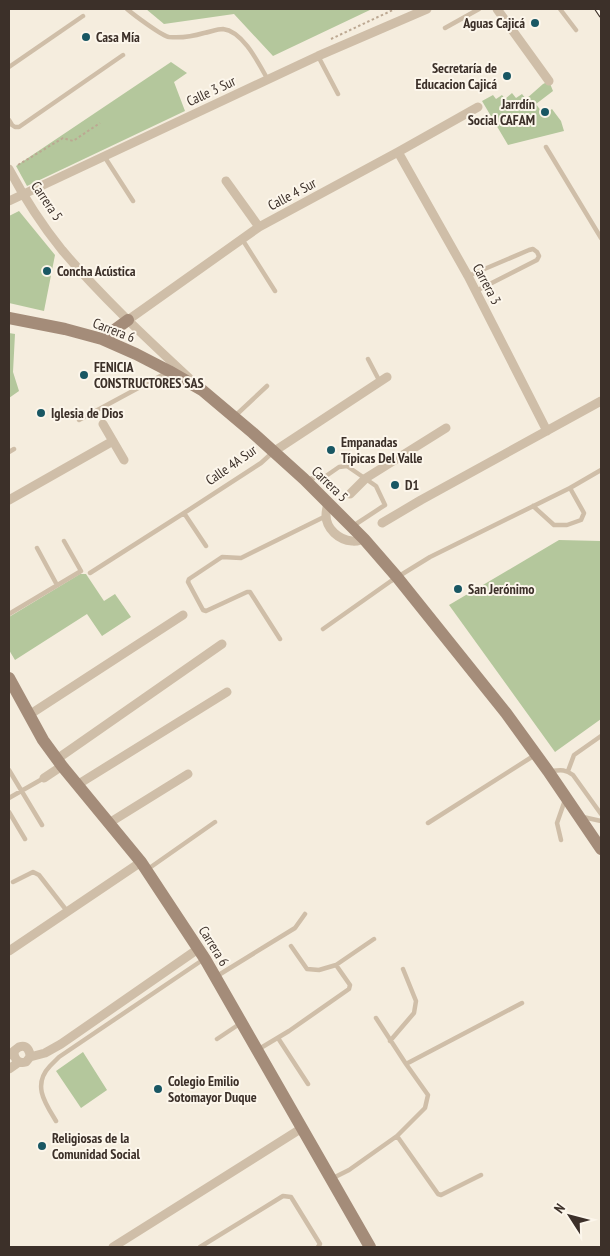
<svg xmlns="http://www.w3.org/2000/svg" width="610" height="1256" font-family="'PT Sans Narrow',sans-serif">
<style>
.green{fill:#b4c79c}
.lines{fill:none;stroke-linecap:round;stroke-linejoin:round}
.path{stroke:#bca892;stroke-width:2;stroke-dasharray:2.5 2.5;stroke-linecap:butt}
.lane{stroke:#cfbea8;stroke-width:4.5}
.street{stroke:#cfbea8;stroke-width:9}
.secondary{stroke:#a48c79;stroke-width:12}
.rail-casing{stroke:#3c3029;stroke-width:5}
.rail{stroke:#fcf6eb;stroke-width:3;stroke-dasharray:9;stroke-linecap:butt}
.poi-dot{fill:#195763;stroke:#fcf6eb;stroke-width:2}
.labels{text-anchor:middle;stroke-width:4;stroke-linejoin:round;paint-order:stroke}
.poi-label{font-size:14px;font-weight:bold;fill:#3c3029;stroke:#fcf6eb;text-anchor:start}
.street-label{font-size:14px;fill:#3c3029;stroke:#fcf6eb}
</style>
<rect width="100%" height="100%" fill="#f5edde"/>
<path class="green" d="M 146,9 L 372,9 L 273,56 L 234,14 L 164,24 Z
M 171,62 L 187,73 L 174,82 L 185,111 L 27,186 L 16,166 Z
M 549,81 L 553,91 L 536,104 L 544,115 L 552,109 L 561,121 L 564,131 L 508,145 L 482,101 L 493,95 L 496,99 L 502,95 L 505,99 L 512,93 L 516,98 L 522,94 L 526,99 L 543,84 Z
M 19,211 L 55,255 L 44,311 L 9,303 L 9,216 Z
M 9,333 L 15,334 L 13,372 L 19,391 L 9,398 Z
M 559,540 L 601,541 L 601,719 L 555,752 L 449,605 Z
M 80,574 L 86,574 L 104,601 L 115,594 L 131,617 L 102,636 L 87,614 L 15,660 L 9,650 L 9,617 Z
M 83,1052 L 107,1090 L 81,1108 L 56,1071 Z"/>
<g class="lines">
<path class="path" d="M 331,39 L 395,9
M 18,165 L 63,138 L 73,141 L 100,123"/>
<path class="lane" d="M 127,9 C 134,15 162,36 169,37 C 179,38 194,36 204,33 C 210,32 217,29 223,29 C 243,31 259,64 268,80
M 560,9 L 576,30
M 445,28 L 479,9
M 318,56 L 338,94
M 9,67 L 83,16
M 9,120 L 12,125 L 15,127 L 19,127 L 123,55
M 546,147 L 601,238
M 104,156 L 133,201
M 242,239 L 275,291
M 468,276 L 529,250 L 533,249 L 537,252 L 539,256 L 537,260 L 476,291
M 368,359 L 380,382
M 235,416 L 267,386
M 79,420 L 166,373
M 9,452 L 14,449
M 308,479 L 326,476 L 339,467 L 347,466 L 376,486 L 385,505 L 353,526
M 570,488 L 601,470
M 184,513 L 206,546
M 37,548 L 57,585
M 90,573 L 184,513 L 261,463 L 272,453
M 9,614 L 81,571 L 64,541
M 323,629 L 391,581 L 430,557 L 570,488 L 584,513 L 581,520 L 567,525 L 554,525 L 533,506
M 280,639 L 250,592 L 247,592 L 206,611 L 203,610 L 188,582 L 189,579 L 222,557 L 241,558 L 326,516
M 9,770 L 42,825
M 551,771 C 561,770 565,769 573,775 L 601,814
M 568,771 L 574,755 L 601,736
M 9,798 L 44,778
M 9,812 L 25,839
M 583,817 L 601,821
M 428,823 L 535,755
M 561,840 L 557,823 L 565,800
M 148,869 L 215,822
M 13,882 L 33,872 L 39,875 L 67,911
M 336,965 L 374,939
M 217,976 L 295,928 L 305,914
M 278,1038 L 308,1084
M 217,1039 L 241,1023
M 390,1041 L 414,1013 L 416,1001 L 403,969
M 259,1049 L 289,1031 L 349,989 L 350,985 L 336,965 L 319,970 L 307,969 L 291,946
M 406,1064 L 522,1003
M 56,1121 C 45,1103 32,1085 50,1066 C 53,1063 56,1060 59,1057 L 204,959
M 397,1136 L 438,1194 L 441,1195 L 481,1175
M 333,1178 L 349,1170 L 397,1136 L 425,1108 L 428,1095 L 406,1064 L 376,1018
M 200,1247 L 283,1196 L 291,1197 L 320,1244 L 318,1247"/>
<path class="street" d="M 497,9 L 549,81
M 398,152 L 468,276 L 547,431
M 9,169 C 24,197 42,225 62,250 C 101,296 145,337 189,378
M 226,181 L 259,227
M 9,201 L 318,56 L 427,9
M 128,320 L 259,227 L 398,152 L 478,107
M 103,424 L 124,460
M 273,452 L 387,377
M 350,494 L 366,478 L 446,428
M 9,500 L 113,441
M 328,503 C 327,507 326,511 326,515 C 326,529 339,540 352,541 C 356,542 360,540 364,539
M 382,523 L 421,500 L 601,401
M 29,715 L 183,615
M 57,759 L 222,644
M 44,778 L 62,766
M 77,785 L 227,692
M 109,823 L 188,774
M 9,951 L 141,862
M 9,1055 C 12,1053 16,1049 19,1047 C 27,1044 30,1051 30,1057 L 26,1062 C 18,1064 14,1059 14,1052
M 30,1057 L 45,1053 L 61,1044 L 198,949
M 9,1069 L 19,1062
M 113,1247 L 302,1128"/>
<path class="secondary" d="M 9,318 L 65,329 L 102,339 L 136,354 L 169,371 L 202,390 L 253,433 L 304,479 L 364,539 L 397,577 L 506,713 L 548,771 L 601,849
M 102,339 L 128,320
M 9,678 L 43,740 L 62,766 L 141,862 L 205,959 L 370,1247"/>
<g class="rail-casing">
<path id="rail" d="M 597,9 L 601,15"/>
</g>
<use href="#rail" class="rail"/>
</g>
<g class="poi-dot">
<circle cx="535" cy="23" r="5"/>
<circle cx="86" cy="37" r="5"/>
<circle cx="507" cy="76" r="5"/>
<circle cx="545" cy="112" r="5"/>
<circle cx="47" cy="271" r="5"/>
<circle cx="84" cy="375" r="5"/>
<circle cx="41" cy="413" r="5"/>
<circle cx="331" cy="450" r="5"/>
<circle cx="395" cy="485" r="5"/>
<circle cx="458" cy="589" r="5"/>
<circle cx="158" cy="1089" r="5"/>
<circle cx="42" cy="1146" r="5"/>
</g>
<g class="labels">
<g class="poi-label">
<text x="525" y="28" text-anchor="end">Aguas Cajicá</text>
<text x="96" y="42">Casa Mía</text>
<text x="497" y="73" text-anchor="end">Secretaría de<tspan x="497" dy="16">Educacion Cajicá</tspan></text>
<text x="535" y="109" text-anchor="end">Jarrdín<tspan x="535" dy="16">Social CAFAM</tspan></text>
<text x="57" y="276">Concha Acústica</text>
<text x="94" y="372">FENICIA<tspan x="94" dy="16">CONSTRUCTORES SAS</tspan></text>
<text x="51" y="418">Iglesia de Dios</text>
<text x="341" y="447">Empanadas<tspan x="341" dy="16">Típicas Del Valle</tspan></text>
<text x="405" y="490">D1</text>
<text x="468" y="594">San Jerónimo</text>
<text x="168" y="1086">Colegio Emilio<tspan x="168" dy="16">Sotomayor Duque</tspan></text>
<text x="52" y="1143">Religiosas de la<tspan x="52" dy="16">Comunidad Social</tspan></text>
</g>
<g class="street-label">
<text transform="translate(211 91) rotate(-25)" y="5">Calle 3 Sur</text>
<text transform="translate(292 194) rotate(-28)" y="5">Calle 4 Sur</text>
<text transform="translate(47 201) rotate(56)" y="5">Carrera 5</text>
<text transform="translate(487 284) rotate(62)" y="5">Carrera 3</text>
<text transform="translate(114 330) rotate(21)" y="5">Carrera 6</text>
<text transform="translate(231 465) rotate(-35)" y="5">Calle 4A Sur</text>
<text transform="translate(330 484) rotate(44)" y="5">Carrera 5</text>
<text transform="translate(214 946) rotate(58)" y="5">Carrera 6</text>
</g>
</g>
<rect width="610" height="1256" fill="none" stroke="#3c3029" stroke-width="20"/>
<g transform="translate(570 1216) rotate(306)" stroke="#fcf6eb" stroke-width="4" paint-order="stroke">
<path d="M0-4L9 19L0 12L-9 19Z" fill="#3c3029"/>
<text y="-8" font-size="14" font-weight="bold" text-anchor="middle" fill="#3c3029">N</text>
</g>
</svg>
